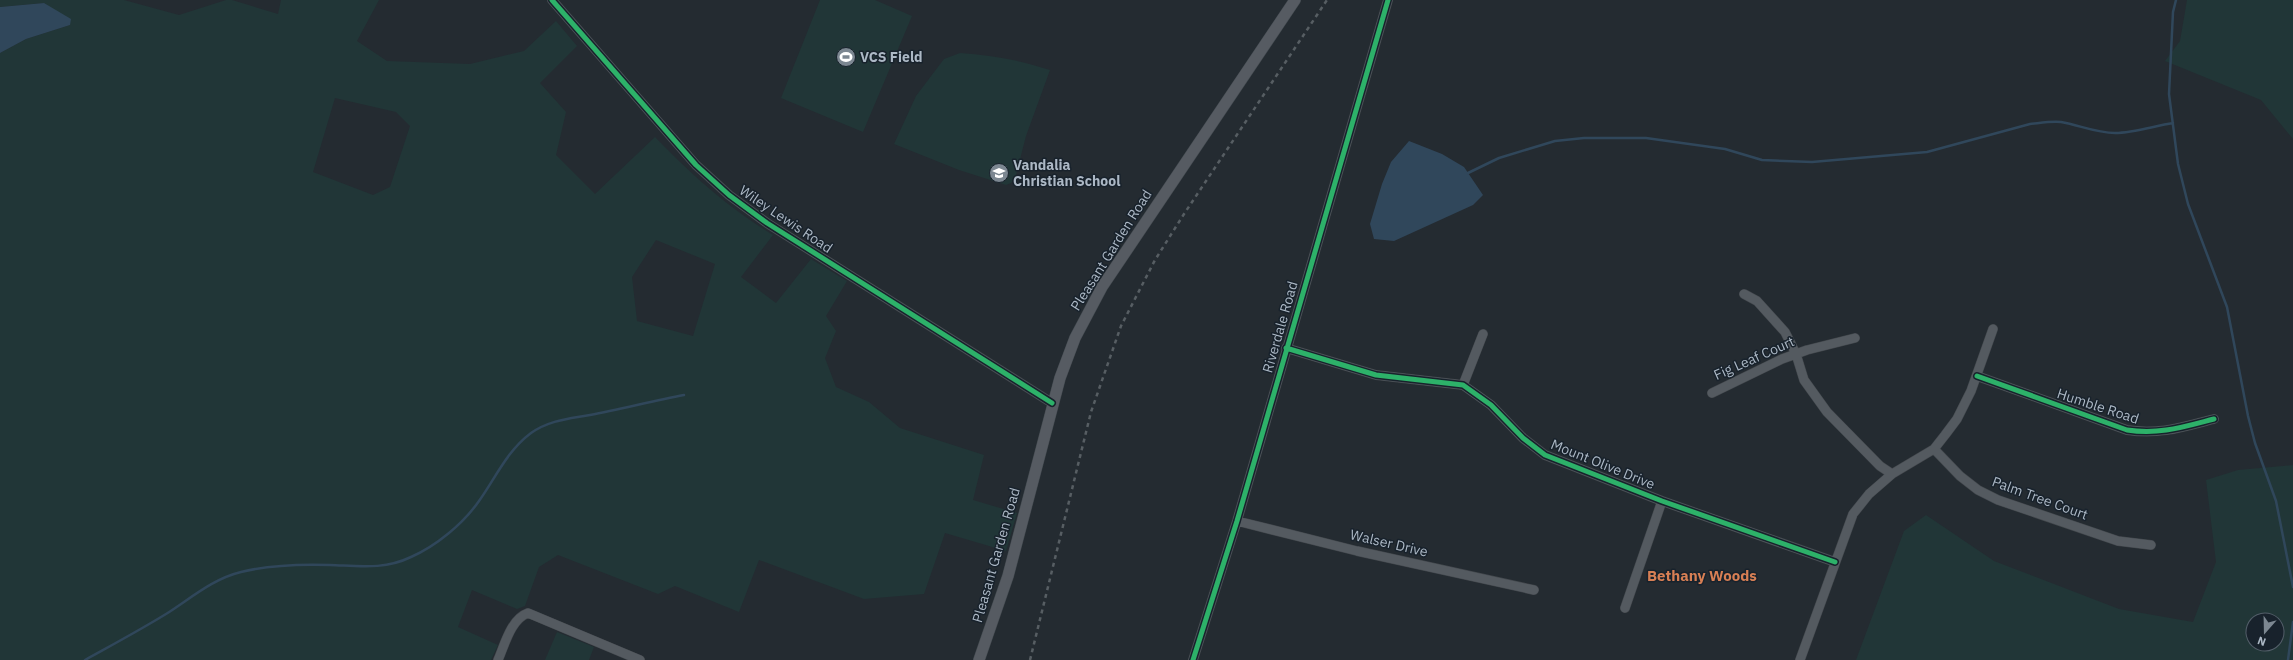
<svg xmlns="http://www.w3.org/2000/svg" width="2293" height="660" font-family="'IBM Plex Sans',sans-serif">
<style>
.green{fill:#213637;fill-rule:evenodd}
.water{fill:#30475b}
.lines{fill:none;stroke-linecap:round;stroke-linejoin:round}
.stream{stroke:#30475b;stroke-width:2.5}
.minor-casing{stroke:#42474c;stroke-width:10}
.major-casing{stroke:#41484e;stroke-width:12}
.minor{stroke:#545a60;stroke-width:9}
.major{stroke:#565b62;stroke-width:11}
.rail{stroke:#575e63;stroke-width:2.5;stroke-dasharray:4 4;stroke-linecap:butt}
.cycleway-casing{stroke:#18222c;stroke-width:8}
.cycleway{stroke:#2db169;stroke-width:5}
.labels{text-anchor:middle;stroke-width:3;stroke-linejoin:round;paint-order:stroke}
.poi-label{font-size:14px;font-weight:bold;fill:#acb8c5;stroke:#18222c;text-anchor:start}
.street-label{font-size:14px;fill:#acb8c5;stroke:#18222c}
.neighbourhood-label{font-size:15px;font-weight:bold;fill:#d77f54;stroke:#18222c}
</style>
<rect width="100%" height="100%" fill="#242b31"/>
<path class="green" d="M 0,0 L 124,0 L 179,15 L 226,0 L 232,0 L 278,14 L 281,0 L 379,0 L 357,41 L 387,61 L 470,64 L 524,51 L 556,21 L 577,46 L 540,83 L 566,112 L 556,155 L 595,194 L 655,137 C 693,176 726,206 773,235 L 741,277 L 776,303 L 811,259 L 847,281 L 826,316 L 836,331 L 825,358 L 836,387 L 869,402 L 900,428 L 984,455 L 973,500 L 1017,513 L 1006,551 L 945,533 L 924,594 L 864,599 L 759,560 L 739,612 L 675,586 L 658,594 L 558,555 L 539,567 L 525,606 L 517,609 L 472,590 L 458,627 L 498,645 L 491,660 L 0,660 L 0,53 L 26,39 L 70,25 L 44,3 L 0,7 ZM 335,98 L 396,112 L 410,126 L 390,187 L 373,195 L 313,172 ZM 656,240 L 715,264 L 693,336 L 637,321 L 632,277 Z
M 820,0 L 875,0 L 912,16 L 863,132 L 781,98 Z
M 2187,0 L 2293,0 L 2293,139 L 2261,100 L 2165,61 L 2180,41 Z
M 960,53 C 991,55 1020,60 1050,70 L 1026,136 L 1015,179 L 1011,183 L 1006,185 L 959,170 L 894,144 L 916,96 L 944,59 Z
M 2293,465 L 2293,660 L 1856,660 L 1904,531 L 1926,515 L 1994,561 L 2119,609 L 2193,622 L 2216,562 L 2206,480 L 2238,470 ZM 2253,620 L 2277,620 L 2277,644 L 2253,644 Z
M 557,632 L 594,647 L 589,660 L 545,660 Z"/>
<path class="water" d="M 44,3 L 71,19 L 70,25 L 26,39 L 0,53 L 0,7 Z
M 1409,141 L 1442,154 L 1464,167 L 1483,195 L 1473,205 L 1394,241 L 1374,239 L 1370,224 L 1382,184 L 1391,162 Z"/>
<g class="lines">
<path class="stream" d="M 2176,0 L 2173,12 L 2169,94 L 2178,164 L 2188,204 L 2227,307 L 2248,416 L 2255,443 L 2276,501 L 2293,587
M 1468,173 L 1499,158 L 1555,141 L 1584,138 L 1646,138 L 1725,149 L 1762,160 L 1812,162 L 1927,152 L 2030,124 C 2040,123 2051,121 2061,122 C 2079,125 2096,133 2115,133 C 2134,133 2154,126 2173,123
M 85,660 C 112,645 140,630 166,614 C 190,599 212,579 241,572 C 269,565 301,564 330,565 C 359,566 384,570 411,557 C 436,546 463,524 479,501 C 496,477 507,451 531,433 C 550,420 568,419 590,415 C 621,409 653,401 684,395
M 2288,660 L 2293,622"/>
<g class="minor-casing">
<path id="minor" d="M 552,0 L 696,165 L 729,195 L 767,223 L 1052,403
M 1744,294 L 1757,301 L 1785,332 L 1796,354 L 1804,380 L 1827,412 L 1880,466 L 1892,474
M 1286,348 L 1376,375 L 1463,385 L 1491,405 L 1523,438 L 1545,455 L 1662,501 L 1835,562
M 1977,376 L 2127,430 C 2159,435 2183,427 2214,419
M 1463,385 L 1483,334
M 1712,393 L 1782,359 L 1807,350 L 1855,338
M 1934,449 L 1960,476 L 1978,490 L 1998,500 L 2118,541 L 2151,545
M 1237,521 L 1357,551 L 1534,590
M 1625,608 L 1662,501
M 498,660 C 505,644 511,619 528,613 L 640,660
M 1193,660 L 1237,521 L 1388,0
M 1800,660 L 1853,514 L 1869,494 L 1892,474 L 1934,449 L 1945,435 L 1957,419 L 1971,391 L 1993,329"/>
</g>
<g class="major-casing">
<path id="major" d="M 979,660 L 1008,576 L 1060,378 L 1075,338 L 1102,287 L 1295,0"/>
</g>
<use href="#minor" class="minor"/>
<use href="#major" class="major"/>
<path class="rail" d="M 1030,660 L 1091,412 L 1121,326 L 1155,260 L 1184,214 L 1327,0"/>
<g class="cycleway-casing">
<path id="cycleway" d="M 552,0 L 696,165 L 729,195 L 767,223 L 1052,403
M 1286,348 L 1376,375 L 1463,385 L 1491,405 L 1523,438 L 1545,455 L 1662,501 L 1835,562
M 1977,376 L 2127,430 C 2159,435 2183,427 2214,419
M 1193,660 L 1237,521 L 1388,0"/>
</g>
<use href="#cycleway" class="cycleway"/>
</g>
<defs>
<g id="stadium-disc" transform="scale(1)"><circle r="9.5" fill="#7c8791" stroke="#18222c"/><path d="M0-5a6.5 5 0 1 0 0 10a6.5 5 0 1 0 0-10ZM-3.5-1.8h7v3.6h-7Z" fill="#fff"/></g>
<g id="school-disc" transform="scale(1)"><circle r="9.5" fill="#7c8791" stroke="#18222c"/><path d="M0-5L7-2L0 1L-7-2ZM-4 1L0 2.5L4 1V4Q0 6-4 4Z" fill="#fff"/></g>
</defs>
<g fill-rule="evenodd">
<use href="#stadium-disc" x="846" y="57"/>
<use href="#school-disc" x="999" y="173"/>
</g>
<g class="labels">
<g class="poi-label">
<text x="860" y="62">VCS Field</text>
<text x="1013" y="170">Vandalia<tspan x="1013" dy="16">Christian School</tspan></text>
</g>
<g class="street-label">
<text transform="translate(786 219) rotate(34)" y="5">Wiley Lewis Road</text>
<text transform="translate(1111 250) rotate(-58)" y="5">Pleasant Garden Road</text>
<text transform="translate(1280 327) rotate(-74)" y="5">Riverdale Road</text>
<text transform="translate(1754 358) rotate(-24)" y="5">Fig Leaf Court</text>
<text transform="translate(2098 406) rotate(18)" y="5">Humble Road</text>
<text transform="translate(1603 464) rotate(22)" y="5">Mount Olive Drive</text>
<text transform="translate(2040 498) rotate(20)" y="5">Palm Tree Court</text>
<text transform="translate(1389 543) rotate(13)" y="5">Walser Drive</text>
<text transform="translate(996 555) rotate(-74)" y="5">Pleasant Garden Road</text>
</g>
<g class="neighbourhood-label">
<text x="1702" y="581">Bethany Woods</text>
</g>
</g>
<g transform="translate(2265 632) rotate(200)"><circle r="19" fill="#18222c" stroke="#535e69"/>
<path d="M0-3L7 15L0 10L-7 15Z" fill="#7c8791"/>
<text y="-6" font-size="11" font-weight="bold" text-anchor="middle" fill="#acb8c5">N</text>
</g>
</svg>
